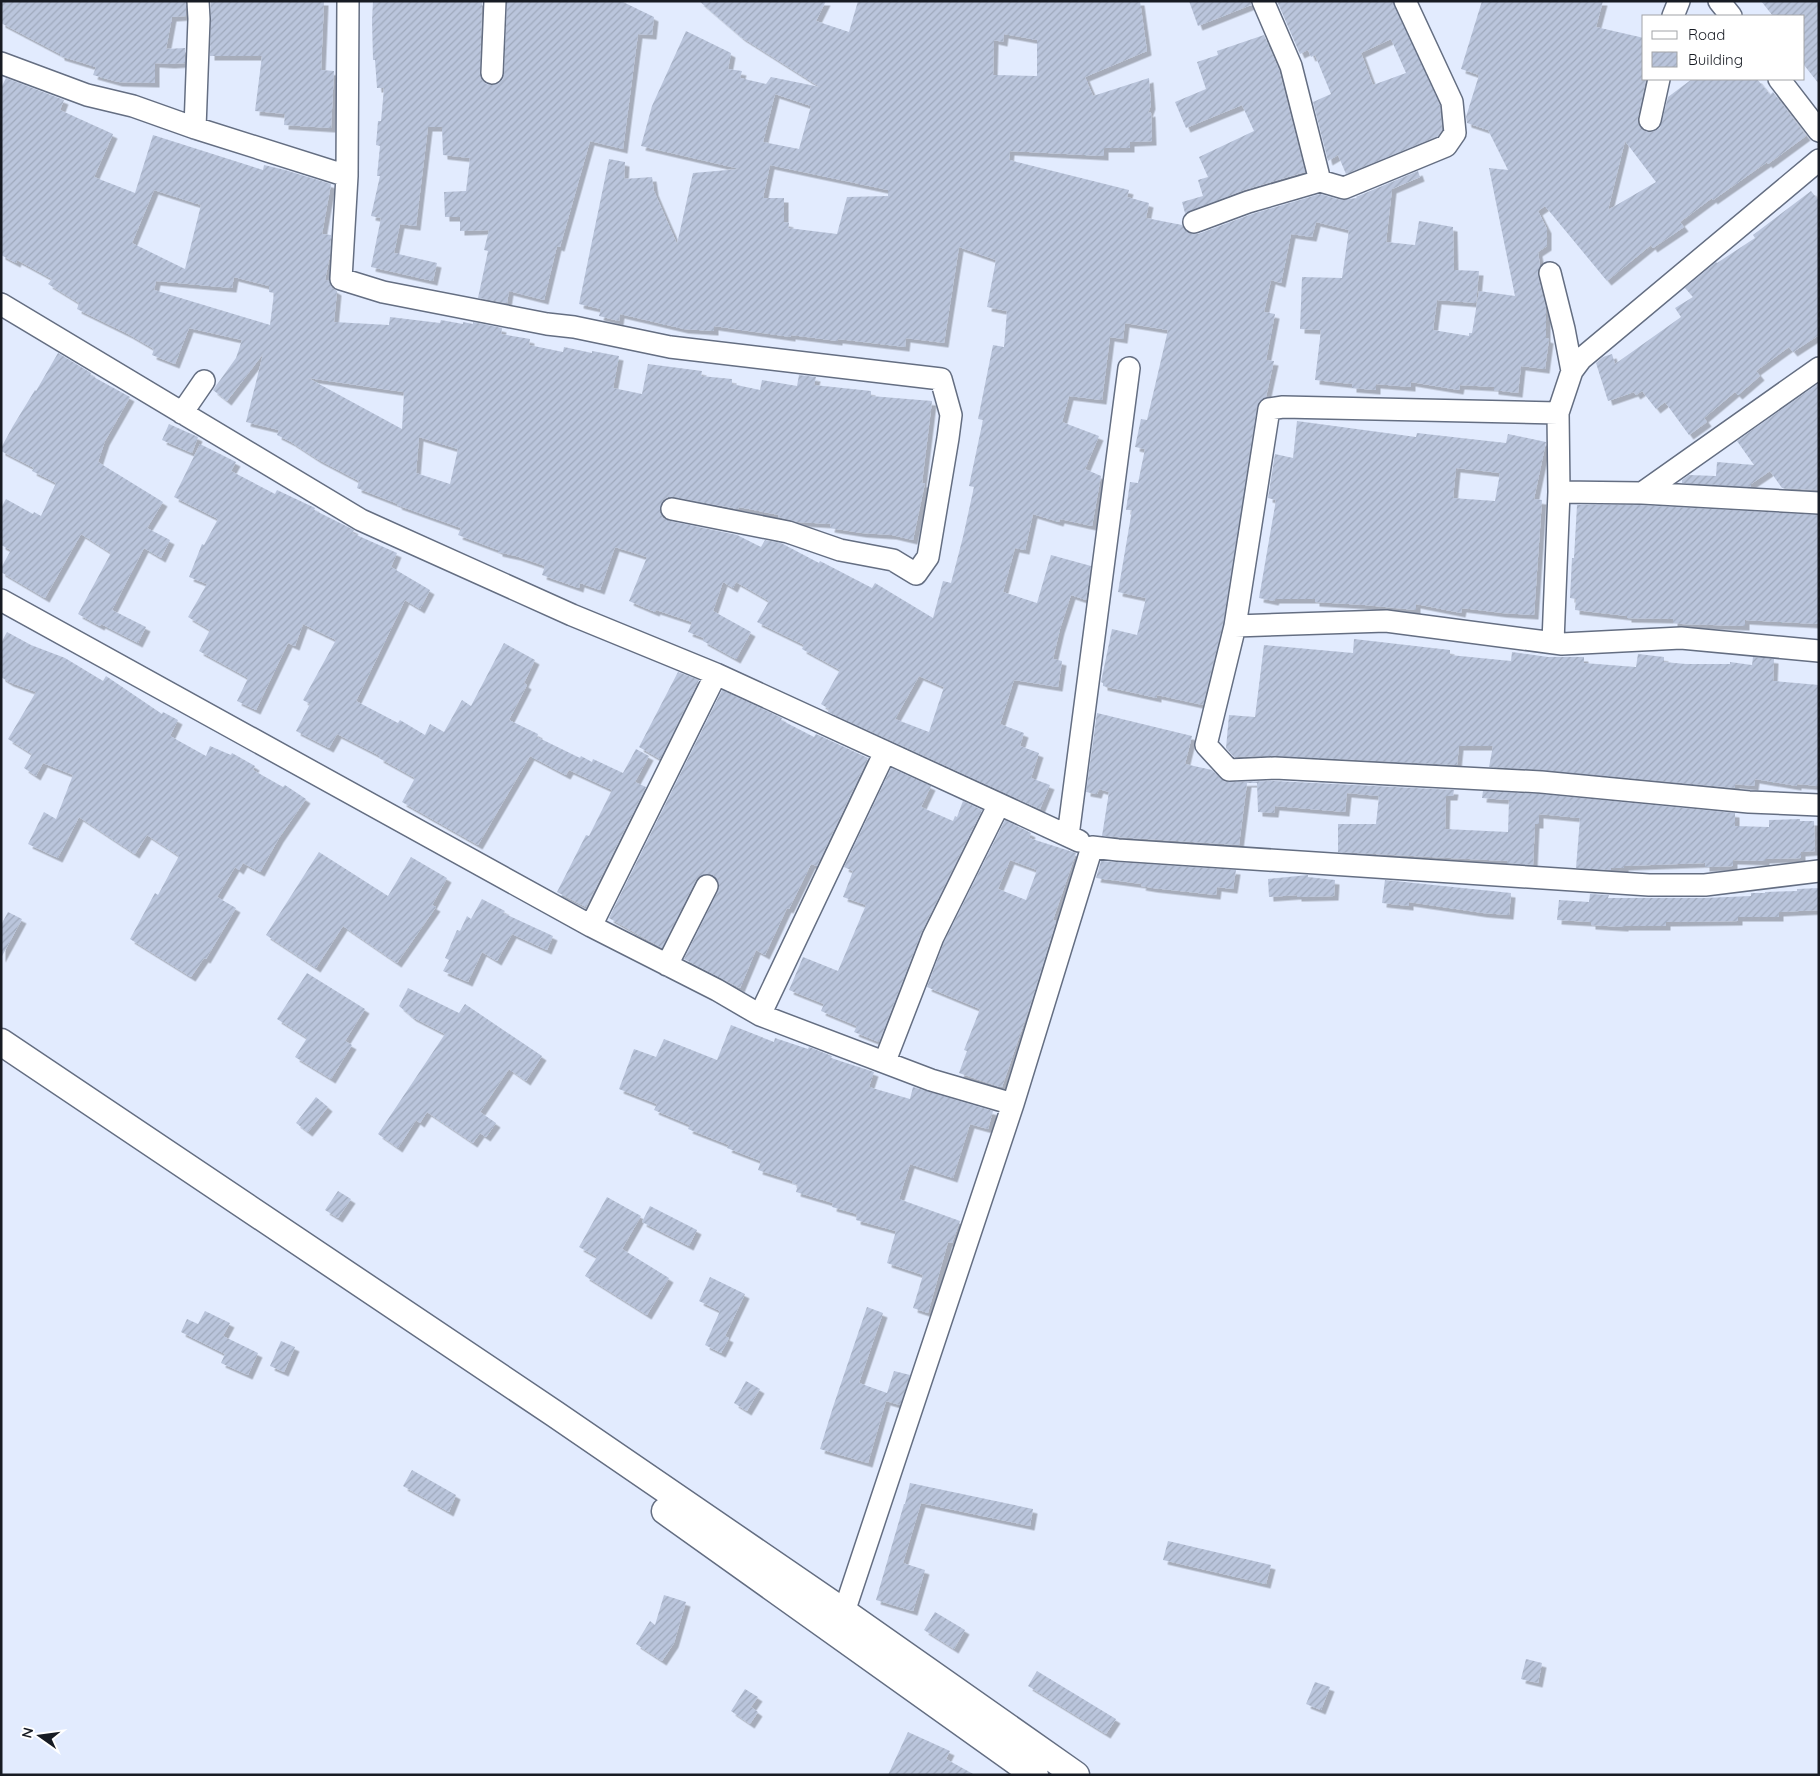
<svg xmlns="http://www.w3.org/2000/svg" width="1820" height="1776" font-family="Quicksand,sans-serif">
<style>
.building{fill:url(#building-hatch);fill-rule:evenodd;filter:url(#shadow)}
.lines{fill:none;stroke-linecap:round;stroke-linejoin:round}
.minor-casing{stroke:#646e82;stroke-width:24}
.tertiary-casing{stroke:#646e82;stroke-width:29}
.minor{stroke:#fff;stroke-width:21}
.tertiary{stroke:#fff;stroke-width:26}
</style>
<defs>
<pattern id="building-hatch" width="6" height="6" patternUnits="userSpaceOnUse" patternTransform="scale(1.25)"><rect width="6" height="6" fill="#bac5dc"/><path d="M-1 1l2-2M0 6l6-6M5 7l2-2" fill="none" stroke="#9fa9bc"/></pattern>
<filter id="shadow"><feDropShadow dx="4.5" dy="4.5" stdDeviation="0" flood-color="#0004"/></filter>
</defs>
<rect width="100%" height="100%" fill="#e2ebfe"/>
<path class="building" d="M 1,1 L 186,1 L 186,16 L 172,17 L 166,49 L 185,48 L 185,63 L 170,64 L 155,63 L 155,83 L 118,82 L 93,75 L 96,67 L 60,56 L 60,54 L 1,23 Z
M 211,1 L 324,1 L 321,70 L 334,71 L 331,128 L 284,125 L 285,114 L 255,111 L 262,56 L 210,56 Z
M 373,1 L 482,1 L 480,73 L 481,79 L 486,84 L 491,85 L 498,84 L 503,79 L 504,74 L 507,1 L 621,1 L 654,17 L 652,35 L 638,34 L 623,149 L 590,141 L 560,247 L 557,246 L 544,300 L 509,291 L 507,303 L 478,298 L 488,251 L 484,250 L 489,230 L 460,231 L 460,217 L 445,217 L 444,192 L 466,191 L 470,158 L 443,155 L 442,127 L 428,127 L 416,226 L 400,224 L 394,253 L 437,263 L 433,281 L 371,267 L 381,218 L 371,216 L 380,176 L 377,176 L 380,146 L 376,145 L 378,121 L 381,121 L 384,88 L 377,88 L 375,60 L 373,60 L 372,21 Z
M 699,1 L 826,1 L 816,21 L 849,32 L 858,1 L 1140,1 L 1147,51 L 1085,77 L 1093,96 L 1149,78 L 1151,105 L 1148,113 L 1151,112 L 1152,141 L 1130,142 L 1130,148 L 1104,148 L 1104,156 L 1010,151 L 1009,160 L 1129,190 L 1127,197 L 1149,203 L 1146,218 L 1182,225 L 1186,231 L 1192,234 L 1198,234 L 1252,214 L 1320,194 L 1341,200 L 1357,198 L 1356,197 L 1418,171 L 1420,177 L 1392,189 L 1386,242 L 1415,245 L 1419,221 L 1453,227 L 1454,270 L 1479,271 L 1476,303 L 1437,300 L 1433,330 L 1469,336 L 1469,333 L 1472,333 L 1479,291 L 1515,296 L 1489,168 L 1508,170 L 1488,130 L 1467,123 L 1466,117 L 1479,75 L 1461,69 L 1482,1 L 1603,1 L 1596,27 L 1644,38 L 1644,79 L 1646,79 L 1638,118 L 1638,123 L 1641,129 L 1647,132 L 1653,132 L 1660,128 L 1668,97 L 1692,79 L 1757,79 L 1770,95 L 1773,92 L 1806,136 L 1768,164 L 1767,162 L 1713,200 L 1712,198 L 1680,222 L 1684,227 L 1653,248 L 1651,245 L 1607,281 L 1545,206 L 1538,211 L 1547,229 L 1547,246 L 1538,252 L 1540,265 L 1538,276 L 1546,308 L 1546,338 L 1549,339 L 1545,369 L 1521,366 L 1518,393 L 1494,390 L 1494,387 L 1460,385 L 1459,390 L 1411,382 L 1411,387 L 1376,384 L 1376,390 L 1352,388 L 1352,384 L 1315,380 L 1321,330 L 1300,329 L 1302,277 L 1342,278 L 1349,230 L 1316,222 L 1312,237 L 1291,234 L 1281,283 L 1271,280 L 1264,312 L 1275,314 L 1266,360 L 1274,361 L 1266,397 L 1260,401 L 1257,407 L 1223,624 L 1203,705 L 1157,695 L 1157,698 L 1103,686 L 1103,683 L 1101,682 L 1112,629 L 1137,635 L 1146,598 L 1118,592 L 1132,510 L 1126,510 L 1130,482 L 1138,483 L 1145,449 L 1135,447 L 1141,419 L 1147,420 L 1168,330 L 1125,323 L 1123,339 L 1110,337 L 1102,400 L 1069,396 L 1062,422 L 1099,436 L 1085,469 L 1101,476 L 1092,526 L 1060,519 L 1059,522 L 1033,514 L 1025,550 L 1015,548 L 1003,592 L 1037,603 L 1051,555 L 1091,566 L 1086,600 L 1071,595 L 1060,629 L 1053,659 L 1062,661 L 1058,687 L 1014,680 L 1000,724 L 1024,733 L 1020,746 L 1039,753 L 1031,778 L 1050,785 L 1040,809 L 828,712 L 829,709 L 821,704 L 840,670 L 802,649 L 804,645 L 757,622 L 769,601 L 736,582 L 733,588 L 723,582 L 713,611 L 751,632 L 736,659 L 703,641 L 704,638 L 688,632 L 692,622 L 656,610 L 655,612 L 629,601 L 647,557 L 615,547 L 600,590 L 580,583 L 579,588 L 542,575 L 545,566 L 516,556 L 498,552 L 498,550 L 458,535 L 461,528 L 397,505 L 398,504 L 357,488 L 359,481 L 317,459 L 291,442 L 277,435 L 279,430 L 246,422 L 263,354 L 227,401 L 213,390 L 236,358 L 242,340 L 189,328 L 175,364 L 152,355 L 154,349 L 128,334 L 77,309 L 79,303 L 48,284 L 52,279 L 17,260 L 16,263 L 1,255 L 1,88 L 6,78 L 64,100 L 60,110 L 113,134 L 94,177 L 135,193 L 153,135 L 263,170 L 264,165 L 285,170 L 331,184 L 322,234 L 331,235 L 330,255 L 325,280 L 329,281 L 332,288 L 337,291 L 334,322 L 389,325 L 390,317 L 440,323 L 441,320 L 463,324 L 463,322 L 473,324 L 473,322 L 502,328 L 501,334 L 530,339 L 529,345 L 563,352 L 564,347 L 592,353 L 592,351 L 619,356 L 613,388 L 642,394 L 648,364 L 702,371 L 701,376 L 732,379 L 732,384 L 760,390 L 762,380 L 797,386 L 799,375 L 816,377 L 814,385 L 871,391 L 871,396 L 932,401 L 922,483 L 925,483 L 913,540 L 892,535 L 862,533 L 830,528 L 831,524 L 798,522 L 778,517 L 779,515 L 739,507 L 738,509 L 674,497 L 668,497 L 663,500 L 660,507 L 660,513 L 663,518 L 670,521 L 737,535 L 761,547 L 765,540 L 781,543 L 819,563 L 820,561 L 872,588 L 875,583 L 933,618 L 943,581 L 951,583 L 963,537 L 974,487 L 969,486 L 983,420 L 978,419 L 993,345 L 1004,347 L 1007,311 L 987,307 L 996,260 L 959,247 L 944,343 L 906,338 L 905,347 L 838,339 L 838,341 L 791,335 L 791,337 L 714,326 L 714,331 L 684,329 L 620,314 L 619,321 L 599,316 L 601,309 L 579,304 L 609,159 L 625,162 L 624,179 L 652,177 L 654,191 L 677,244 L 693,173 L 740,169 L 641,146 L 652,106 L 686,31 L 731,53 L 728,69 L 742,71 L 740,78 L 766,84 L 771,77 L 820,87 L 741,37 ZM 1004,34 L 1037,40 L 1037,76 L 993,75 L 994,40 L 1003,42 ZM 775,94 L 811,106 L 799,149 L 763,142 ZM 1625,141 L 1656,182 L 1608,210 ZM 770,165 L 888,190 L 888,196 L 847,197 L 837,234 L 788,228 L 789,223 L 784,222 L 784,198 L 763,198 ZM 154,190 L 201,205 L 185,269 L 132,243 ZM 234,277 L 269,286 L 269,292 L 274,293 L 270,325 L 154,290 L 156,281 L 232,288 ZM 308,378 L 404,392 L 402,429 ZM 419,437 L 458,449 L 450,484 L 416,473 ZM 919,676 L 944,687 L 929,732 L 895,719 Z
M 1189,1 L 1251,1 L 1251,5 L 1198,26 Z
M 1277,1 L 1393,1 L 1440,105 L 1442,130 L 1438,136 L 1346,174 L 1338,155 L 1328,161 L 1313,102 L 1331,94 L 1315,55 L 1311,57 L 1308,50 L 1300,54 ZM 1391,39 L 1406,73 L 1373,85 L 1361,53 Z
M 1761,1 L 1819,1 L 1819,84 L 1804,65 L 1804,16 L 1773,16 Z
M 1264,35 L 1279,70 L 1305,172 L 1244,190 L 1185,213 L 1182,202 L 1203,196 L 1198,180 L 1208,177 L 1199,157 L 1254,131 L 1242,105 L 1186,128 L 1175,102 L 1206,89 L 1197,62 L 1218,55 L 1217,51 Z
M 1811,191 L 1819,201 L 1819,335 L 1793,352 L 1789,347 L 1756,371 L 1760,376 L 1738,395 L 1735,392 L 1704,418 L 1707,422 L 1689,435 L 1665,402 L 1656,409 L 1642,391 L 1636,395 L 1634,392 L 1608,401 L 1596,363 L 1603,357 L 1612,354 L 1615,364 L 1681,317 L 1675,308 L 1693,297 L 1685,288 L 1716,262 L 1717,263 L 1755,238 L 1753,235 Z
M 58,353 L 91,373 L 90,375 L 130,397 L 105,441 L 98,462 L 163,502 L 147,528 L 170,540 L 161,558 L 144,548 L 112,610 L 146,627 L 138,643 L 101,624 L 100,626 L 78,614 L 111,553 L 81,534 L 45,598 L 1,572 L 1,568 L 11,550 L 1,545 L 1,508 L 6,499 L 33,514 L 34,512 L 41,516 L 56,483 L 32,471 L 34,468 L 1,451 L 1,448 L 13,426 L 35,390 L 36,391 Z
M 1819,383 L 1819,490 L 1782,488 L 1770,471 L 1751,484 L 1751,487 L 1682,483 L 1682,480 L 1689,475 L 1716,476 L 1717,462 L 1754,465 L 1737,441 Z
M 1297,421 L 1416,437 L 1417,433 L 1506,443 L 1508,434 L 1546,442 L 1534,499 L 1542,500 L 1534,615 L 1502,613 L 1462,608 L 1461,613 L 1416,604 L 1416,610 L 1365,605 L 1315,602 L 1315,599 L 1275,599 L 1274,601 L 1259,598 L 1276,500 L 1268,498 L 1275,454 L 1293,458 ZM 1456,468 L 1500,473 L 1495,501 L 1453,498 Z
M 169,424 L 198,437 L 192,453 L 162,440 Z
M 200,444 L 236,462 L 231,471 L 275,494 L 277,490 L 315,508 L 314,510 L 354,530 L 352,533 L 397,553 L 391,567 L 430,590 L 420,609 L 405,600 L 356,701 L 398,723 L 400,720 L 425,735 L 430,724 L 444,732 L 462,700 L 471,706 L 504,643 L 535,660 L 524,683 L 527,685 L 509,720 L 538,734 L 537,737 L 580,758 L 581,756 L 592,762 L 593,759 L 623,773 L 636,749 L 649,756 L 635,782 L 646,787 L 586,907 L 557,892 L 586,835 L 589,836 L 612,790 L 569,770 L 566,775 L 530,756 L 478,845 L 402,802 L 415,778 L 379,758 L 380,756 L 337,734 L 329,748 L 296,731 L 310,704 L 303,700 L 336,640 L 303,624 L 295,646 L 288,643 L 256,710 L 237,701 L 248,678 L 199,651 L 210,630 L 188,617 L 207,584 L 189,577 L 202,544 L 204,545 L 218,519 L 174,497 Z
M 1577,505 L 1639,505 L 1819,515 L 1819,623 L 1818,624 L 1745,620 L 1745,626 L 1682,624 L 1673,623 L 1673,619 L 1627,618 L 1627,616 L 1575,610 L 1576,599 L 1570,598 L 1572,558 L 1574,558 Z
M 7,632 L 31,645 L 65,658 L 103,681 L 106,676 L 162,714 L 163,712 L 178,720 L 170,736 L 206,756 L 210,746 L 231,755 L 232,753 L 255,766 L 253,770 L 283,787 L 285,785 L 306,799 L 279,838 L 260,872 L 243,863 L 239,870 L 235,867 L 217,897 L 236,908 L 206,959 L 204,958 L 191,977 L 130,939 L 155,893 L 158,895 L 179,856 L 147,835 L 135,854 L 79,817 L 58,858 L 28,844 L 44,812 L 56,819 L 73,775 L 43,763 L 36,776 L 24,768 L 32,754 L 8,739 L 36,692 L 9,682 L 1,677 L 1,643 Z
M 1354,639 L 1450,650 L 1450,655 L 1511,661 L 1512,652 L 1548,657 L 1584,657 L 1584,663 L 1636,667 L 1638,654 L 1664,657 L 1664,662 L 1686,664 L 1730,664 L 1730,662 L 1752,665 L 1753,657 L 1774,659 L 1773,681 L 1819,685 L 1819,786 L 1797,784 L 1797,786 L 1755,779 L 1754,786 L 1735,784 L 1735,788 L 1542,770 L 1489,767 L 1493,746 L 1459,746 L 1457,765 L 1276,756 L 1234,757 L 1226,748 L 1229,715 L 1255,717 L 1264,645 L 1353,653 Z
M 678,672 L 699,680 L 660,759 L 639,747 Z
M 722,690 L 782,718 L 781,720 L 814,737 L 816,734 L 868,758 L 817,866 L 811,864 L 789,909 L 787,908 L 765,955 L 756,950 L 740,988 L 684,959 L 718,891 L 719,885 L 717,879 L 713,875 L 706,874 L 700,876 L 696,880 L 662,948 L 609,918 Z
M 1097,713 L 1192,736 L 1185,764 L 1212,770 L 1225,782 L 1275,781 L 1454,790 L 1453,796 L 1446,796 L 1445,829 L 1508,832 L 1509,800 L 1482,798 L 1483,791 L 1540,794 L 1735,813 L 1735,826 L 1769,827 L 1769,820 L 1800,819 L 1800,821 L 1814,821 L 1815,851 L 1801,852 L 1801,858 L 1765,859 L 1765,861 L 1733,860 L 1733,866 L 1705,867 L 1705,863 L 1624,866 L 1624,868 L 1611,868 L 1611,870 L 1576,868 L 1580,818 L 1539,814 L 1539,824 L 1535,824 L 1533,865 L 1507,863 L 1507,861 L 1338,852 L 1338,824 L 1376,824 L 1379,796 L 1347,793 L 1345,812 L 1275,806 L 1274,813 L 1258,812 L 1257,783 L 1247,783 L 1239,845 L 1102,836 L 1109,792 L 1099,789 L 1097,794 L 1086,792 Z
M 891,768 L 931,786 L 921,807 L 953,821 L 955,816 L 957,817 L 963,801 L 982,810 L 922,931 L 879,1042 L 854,1032 L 857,1026 L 821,1011 L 824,1004 L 789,990 L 803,957 L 838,971 L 866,905 L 843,897 L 853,871 L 844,867 Z
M 1005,820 L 1031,833 L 1029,838 L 1076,853 L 1053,920 L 1056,921 L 1032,1000 L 1002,1087 L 1000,1087 L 959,1073 L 967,1051 L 964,1050 L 980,1009 L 927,987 L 944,942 ZM 1010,860 L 1037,870 L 1026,900 L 998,889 Z
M 319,852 L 388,896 L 411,857 L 447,878 L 432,905 L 436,907 L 397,963 L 343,926 L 316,968 L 266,935 Z
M 1101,861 L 1236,870 L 1233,889 L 1217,887 L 1216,895 L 1153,888 L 1141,886 L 1142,884 L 1096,878 Z
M 1308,875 L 1308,877 L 1335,880 L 1334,896 L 1297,897 L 1297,895 L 1269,897 L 1268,879 Z
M 1385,880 L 1511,893 L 1509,915 L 1483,913 L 1409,902 L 1409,906 L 1382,903 Z
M 1819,888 L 1819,910 L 1779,912 L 1779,917 L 1738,917 L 1738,921 L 1666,922 L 1666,926 L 1624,926 L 1624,927 L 1591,925 L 1591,922 L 1557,920 L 1559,900 L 1589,902 L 1590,894 L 1609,895 L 1608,898 L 1705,898 L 1751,896 L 1751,893 L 1765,893 L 1765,892 L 1797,891 L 1797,889 Z
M 482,899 L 505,911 L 503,913 L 553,936 L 547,950 L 512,934 L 497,961 L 482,952 L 468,982 L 443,971 L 449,960 L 445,958 L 457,930 L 460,931 L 467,916 L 471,919 Z
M 8,912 L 22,919 L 1,958 L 1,925 Z
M 307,973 L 365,1009 L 345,1041 L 352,1045 L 331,1079 L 295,1057 L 307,1038 L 277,1019 Z
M 408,988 L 459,1013 L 465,1004 L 542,1056 L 526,1081 L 509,1069 L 480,1112 L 496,1123 L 486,1137 L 480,1133 L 473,1143 L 427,1112 L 420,1123 L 416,1120 L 398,1148 L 378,1134 L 445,1034 L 412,1017 L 399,1006 Z
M 731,1025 L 774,1042 L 775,1038 L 808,1049 L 809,1047 L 832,1056 L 831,1058 L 874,1072 L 869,1087 L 910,1099 L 913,1087 L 993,1111 L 988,1129 L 970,1124 L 953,1178 L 910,1164 L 899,1199 L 960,1221 L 952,1243 L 948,1242 L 928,1313 L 913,1308 L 923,1275 L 887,1263 L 896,1231 L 856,1220 L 857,1214 L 832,1207 L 833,1203 L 796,1192 L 798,1185 L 792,1183 L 793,1181 L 758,1170 L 761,1161 L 727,1148 L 729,1145 L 688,1129 L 690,1125 L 654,1110 L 657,1104 L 619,1089 L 634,1049 L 656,1057 L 664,1039 L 717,1060 Z
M 316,1097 L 328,1107 L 308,1132 L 296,1123 Z
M 338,1191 L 351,1199 L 338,1218 L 325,1210 Z
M 607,1197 L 641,1216 L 622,1249 L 669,1278 L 647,1315 L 585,1276 L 597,1257 L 579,1247 Z
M 650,1206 L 697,1230 L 689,1246 L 642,1222 Z
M 710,1277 L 745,1294 L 725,1336 L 729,1338 L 721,1353 L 705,1345 L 720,1311 L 699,1301 Z
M 867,1307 L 883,1313 L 859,1383 L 887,1393 L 894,1371 L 910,1375 L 900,1405 L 886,1401 L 868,1463 L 820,1449 L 833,1407 Z
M 205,1311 L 230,1323 L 223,1336 L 258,1353 L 248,1375 L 221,1363 L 225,1354 L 181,1332 L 187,1319 L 198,1324 Z
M 281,1341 L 295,1347 L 284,1372 L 270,1366 Z
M 746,1381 L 760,1389 L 747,1411 L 734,1403 Z
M 412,1470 L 456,1495 L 449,1512 L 403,1486 Z
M 910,1483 L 1033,1509 L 1030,1526 L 921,1503 L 903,1563 L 925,1570 L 913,1611 L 876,1600 L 904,1504 L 905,1504 Z
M 1168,1541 L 1271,1565 L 1266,1584 L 1163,1560 Z
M 664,1595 L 686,1602 L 674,1643 L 662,1661 L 636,1644 L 650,1621 L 655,1625 Z
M 935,1612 L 965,1630 L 954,1649 L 924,1630 Z
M 1526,1659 L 1542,1663 L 1538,1683 L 1521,1679 Z
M 1037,1671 L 1116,1719 L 1106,1734 L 1028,1686 Z
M 1315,1682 L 1330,1687 L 1321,1710 L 1306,1704 Z
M 745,1689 L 758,1697 L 751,1707 L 758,1712 L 750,1724 L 731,1711 Z
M 908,1732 L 950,1751 L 946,1759 L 975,1775 L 888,1775 Z"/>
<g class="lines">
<g class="minor-casing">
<path id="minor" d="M 348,1 L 347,176 L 341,279 L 383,292 L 547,324 L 574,327 L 670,347 L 941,379 L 951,415 L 948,438 L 928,557 L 916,574 L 893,560 L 840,550 L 788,532 L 672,509
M 1263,1 L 1291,66 L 1320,181
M 1719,1 L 1731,16
M 1673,16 L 1679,1
M 1,63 L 87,95 L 133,106 L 195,128 L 347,176
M 492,73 L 495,1
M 1779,79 L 1819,131
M 1650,120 L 1659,79
M 195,128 L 199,19 L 198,1
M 1194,222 L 1248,202 L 1320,181 L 1344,188 L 1446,146 L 1455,133 L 1452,102 L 1405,1
M 1550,273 L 1564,329 L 1572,371
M 1,304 L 361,520 L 572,615 L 716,674 L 999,804
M 182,413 L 204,381
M 1558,413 L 1283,407 L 1269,409 L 1235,626 L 1206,745 L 1229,770 L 1275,768 L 1541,782 L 1749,802 L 1819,805
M 1559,492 L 1642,493 L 1819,503
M 1642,493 L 1819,368
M 1,600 L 591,926 L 717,990 L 760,1015 L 931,1080 L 1013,1104
M 1235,626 L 1386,621 L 1562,644 L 1681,638 L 1819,651
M 1553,642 L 1559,492 L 1558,413 L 1572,371 L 1581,359 L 1819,160
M 1068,836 L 1129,368
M 591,926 L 716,674
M 667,965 L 707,886
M 760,1015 L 885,752
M 885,1061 L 933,937 L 999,804 L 1079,841
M 844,1612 L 1013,1104 L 1092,847 L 1118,850 L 1649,885 L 1705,885 L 1819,871"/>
</g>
<g class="tertiary-casing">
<path id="tertiary" d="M 1,1042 L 555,1414 L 844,1612 L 1076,1775
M 665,1511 L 1035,1775"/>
</g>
<use href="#minor" class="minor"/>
<use href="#tertiary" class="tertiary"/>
</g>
<rect width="1820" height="1776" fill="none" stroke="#171b23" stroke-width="5"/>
<rect x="1642" y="15" width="162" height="65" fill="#ffffff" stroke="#a2a4a7"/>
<rect x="1652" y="31" width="25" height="8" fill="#ffffff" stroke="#a2a4a7"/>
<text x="1688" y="40" font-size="15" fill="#171b23">Road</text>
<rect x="1652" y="52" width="25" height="15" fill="url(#building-hatch)" stroke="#a2a4a7"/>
<text x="1688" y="65" font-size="15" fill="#171b23">Building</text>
<g transform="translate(40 1736) rotate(284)" stroke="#ffffff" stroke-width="4" paint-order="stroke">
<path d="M0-4L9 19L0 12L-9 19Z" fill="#171b23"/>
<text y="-8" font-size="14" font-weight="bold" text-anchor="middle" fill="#171b23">N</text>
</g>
</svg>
